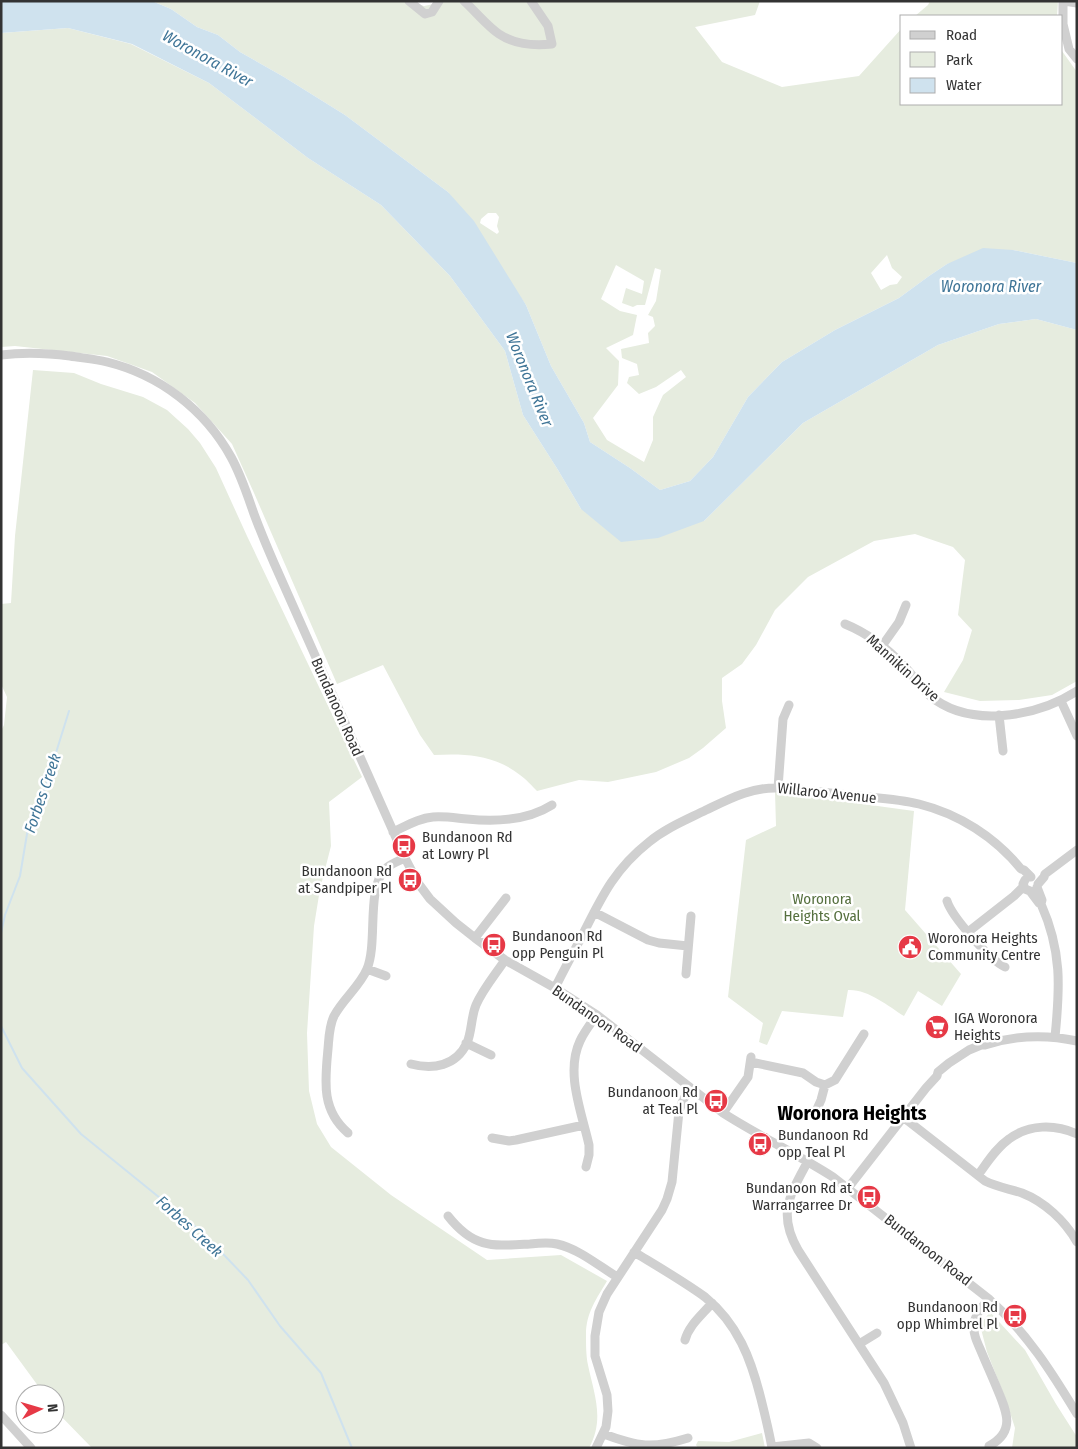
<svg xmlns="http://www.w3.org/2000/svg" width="1078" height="1449" font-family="'Fira Sans Condensed',sans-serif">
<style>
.green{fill:#e6ecdf;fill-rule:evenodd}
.water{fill:#cfe2ee}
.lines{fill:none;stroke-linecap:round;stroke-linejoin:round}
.stream{stroke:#cfe2ee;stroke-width:2}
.minor{stroke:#d0d0d0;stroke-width:9}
.labels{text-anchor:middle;stroke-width:5;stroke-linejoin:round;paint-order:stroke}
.street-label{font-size:15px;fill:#333;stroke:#fff}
.poi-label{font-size:15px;fill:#333;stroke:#fff;text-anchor:start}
.park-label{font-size:15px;fill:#56703f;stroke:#fff}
.water-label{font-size:16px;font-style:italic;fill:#3f7597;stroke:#fff}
.district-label{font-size:20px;font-weight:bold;fill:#000;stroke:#fff}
</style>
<rect width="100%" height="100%" fill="#fff"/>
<path class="green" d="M 152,1 L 409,1 L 424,6 L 448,1 L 760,1 L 755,15 L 695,27 L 722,62 L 782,87 L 859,76 L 902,28 L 902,104 L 1062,104 L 1062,51 L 1077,72 L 1077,263 L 1013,250 L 947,264 L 929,276 L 899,298 L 835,330 L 782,362 L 748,397 L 713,457 L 690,481 L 660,490 L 630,468 L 590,442 L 584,423 L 551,366 L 526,305 L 448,192 L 345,115 L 284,77 L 240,52 L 218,35 L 197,27 L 171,9 ZM 488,213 L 496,213 L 499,217 L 497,226 L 499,232 L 497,234 L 480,223 L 481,219 ZM 887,255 L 892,268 L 902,277 L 897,284 L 890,285 L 881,290 L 871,273 ZM 616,265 L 644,281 L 642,294 L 626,288 L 622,303 L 633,307 L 637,305 L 645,305 L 655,268 L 661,270 L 656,301 L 648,315 L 653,317 L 655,326 L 648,333 L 649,343 L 621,349 L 622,358 L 637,364 L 639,375 L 629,377 L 627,383 L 639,394 L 656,387 L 681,370 L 686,377 L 663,395 L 653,417 L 653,440 L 644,462 L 607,440 L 593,418 L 618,385 L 619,361 L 606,348 L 633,335 L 637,315 L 620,311 L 601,299 Z
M 930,1 L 1058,1 L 1057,16 L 915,16 L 928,5 Z
M 68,28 L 131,44 L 209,83 L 308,158 L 381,205 L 450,276 L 505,351 L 523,415 L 558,470 L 581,509 L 704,521 L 803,423 L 938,345 L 999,324 L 1036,319 L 1077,330 L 1077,681 L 1052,695 L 1019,700 L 980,701 L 944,692 L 963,660 L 972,630 L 958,615 L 965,560 L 953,547 L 915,534 L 874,541 L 808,577 L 775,610 L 756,645 L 742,664 L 722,678 L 722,701 L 726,728 L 703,748 L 689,758 L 656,772 L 608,782 L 579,780 L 537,791 C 532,786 526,779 520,775 C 495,755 465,753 434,755 L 420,735 L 383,665 L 337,684 L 254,493 L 232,444 L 195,403 L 152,372 L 107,356 L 15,346 L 1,347 L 1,33 Z
M 33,370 L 74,373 L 101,384 L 143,397 L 167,410 L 188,429 L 200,443 L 216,468 L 247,536 L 362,777 L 329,802 L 331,846 L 320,889 L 314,926 L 307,1033 L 309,1091 L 317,1124 L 331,1147 L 391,1195 L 487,1260 L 561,1255 L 607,1281 C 597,1298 586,1313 586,1334 C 586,1344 586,1356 588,1365 C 594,1394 605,1419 589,1448 L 92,1448 L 55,1410 L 55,1394 L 44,1394 L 6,1342 L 1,1345 L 1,731 L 4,725 L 7,697 L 1,684 L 1,604 L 11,603 L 15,536 Z
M 775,792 L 914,811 L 905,910 L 961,974 L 942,1006 L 918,991 L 904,1016 C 888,1006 868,989 848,990 L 843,1017 L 782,1011 L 767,1045 L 759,1042 L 763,1023 L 728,997 L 746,840 L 776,826 Z
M 990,1312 L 1025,1350 L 1056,1404 L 1077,1437 L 1077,1448 L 1012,1448 L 1015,1428 L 1006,1400 L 987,1352 L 980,1325 Z
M 762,1433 L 765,1448 L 698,1448 L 696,1445 L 698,1441 L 729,1442 Z"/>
<path class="water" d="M 1,1 L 152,1 L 171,9 L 197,27 L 218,35 L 240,52 L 284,77 L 345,115 L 448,192 L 474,221 L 526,305 L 551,366 L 584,423 L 590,442 L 630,468 L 660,490 L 690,481 L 713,457 L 748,397 L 782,362 L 835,330 L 899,298 L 929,276 L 947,264 L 983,248 L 1013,250 L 1077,263 L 1077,330 L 1036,319 L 999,324 L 938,345 L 803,423 L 704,521 L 658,538 L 621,542 L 581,509 L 558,470 L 523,415 L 505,351 L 450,276 L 381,205 L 308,158 L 209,83 L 132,44 L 68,28 L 1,33 Z"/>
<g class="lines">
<path class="stream" d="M 1,933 L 5,915 L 20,876 L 28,828 L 45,788 L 69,711
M 1,1026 L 22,1068 L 81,1134 L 202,1232 L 248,1280 L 280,1326 L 321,1373 L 352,1448"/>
<path class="minor" d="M 409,1 L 425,14 L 432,12 L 439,1
M 464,1 C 474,10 488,27 499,34 C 514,44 534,46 552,44 L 548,26 L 531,1
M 1063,1 L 1063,24 L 1069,49 L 1077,59
M 1064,1 L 1077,3
M 1,355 C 24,352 47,353 70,356 C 82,358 95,359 107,362 C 160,375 205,410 231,457 C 241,475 247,494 254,514 C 260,530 267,547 274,563 L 405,858 L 418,883 L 430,899 L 456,923 L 475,938 L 505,960 L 555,988 L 597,1015 L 723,1113 C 759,1136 797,1154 833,1177 L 989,1299 C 1027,1333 1051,1371 1077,1414
M 845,624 C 867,633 887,648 904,666 C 913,675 919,686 929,695 C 969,729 1036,717 1077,691
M 882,646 L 899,622 L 906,605
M 1061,701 L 1077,736
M 999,715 L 1003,751
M 778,788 L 783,719 L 789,705
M 393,832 C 406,826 419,818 433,817 C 444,816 456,818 467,819 C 496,822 527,821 552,805
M 1025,880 L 1023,884 L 1025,889 L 1030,891 L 1039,903 L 1041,904
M 1038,884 L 1044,877 L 1045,874 L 1077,850
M 1037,887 L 1042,900 L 1041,904 C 1062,951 1060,987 1055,1037
M 947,901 C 952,917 990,960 1005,967
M 594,912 L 648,940 L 659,943 L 688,946
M 968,932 L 1014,896 L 1024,886
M 475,938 L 506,898
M 367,969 L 386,976
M 686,974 L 691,916
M 555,988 C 564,969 575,950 585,930 C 603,894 616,868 649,842 C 666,828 686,820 706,810 C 729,799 751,787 778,788 C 805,790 831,793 858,796 C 878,798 899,799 919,804 C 959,814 995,837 1021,869 L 1024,870 L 1031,877
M 466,1043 L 491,1055
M 751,1062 L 803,1073 L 816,1082 L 825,1085 L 835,1080 L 864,1034
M 411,1064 C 433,1070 456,1066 467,1043 C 472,1031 471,1017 476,1005 C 483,989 495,975 505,960
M 817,1109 L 821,1100 L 825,1085
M 723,1113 L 748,1077 L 751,1057
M 903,1117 L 985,1181 C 997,1187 1010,1189 1022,1193 C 1045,1202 1065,1221 1077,1242
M 348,1133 C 321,1110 325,1081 328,1049 C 329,1038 329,1026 334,1016 C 343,999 360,986 367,969 C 378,942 366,890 385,869 C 390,864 398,861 405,858
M 492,1138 L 509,1141 L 516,1140 L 584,1125
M 808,1161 C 790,1195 777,1213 798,1250 L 884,1383 L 903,1423 L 911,1448
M 586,1167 L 589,1155 L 589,1145 C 582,1113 565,1073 580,1041 C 584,1032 591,1023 597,1015
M 978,1175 C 987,1163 996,1148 1009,1139 C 1029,1124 1055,1124 1077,1134
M 848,1188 L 926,1088 L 937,1076 L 938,1072 L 949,1063 L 969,1050 L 981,1045 L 985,1045 C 1016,1035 1045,1034 1077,1041
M 448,1216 C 474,1249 493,1246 530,1244 C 539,1243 548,1242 557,1244 C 579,1249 599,1266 617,1277
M 634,1252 C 657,1266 683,1281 705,1297 C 738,1324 751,1359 761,1399 C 765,1415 769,1431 772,1448
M 685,1340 C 689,1325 702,1315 712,1303
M 859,1344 L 877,1333
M 1,1415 L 31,1448
M 604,1434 C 638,1447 652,1449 688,1438
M 989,1446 C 1017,1431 1006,1410 996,1386 C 991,1374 986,1363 981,1351 C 977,1342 973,1334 974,1325 C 975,1314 982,1307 989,1299
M 772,1447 L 809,1443 L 817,1448
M 596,1448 L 606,1427 L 608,1411 L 607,1395 L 595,1356 L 595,1336 L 599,1312 L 607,1294 L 662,1210 L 667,1199 L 672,1182 L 679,1111 L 683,1100 L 691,1088"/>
</g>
<defs>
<g id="bus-disc" transform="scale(1.25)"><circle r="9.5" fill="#e63946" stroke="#fff"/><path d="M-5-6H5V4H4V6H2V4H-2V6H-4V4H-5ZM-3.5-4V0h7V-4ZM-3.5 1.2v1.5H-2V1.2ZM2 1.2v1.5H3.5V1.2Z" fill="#fff"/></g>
<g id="civic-disc" transform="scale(1.25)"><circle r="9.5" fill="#e63946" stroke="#fff"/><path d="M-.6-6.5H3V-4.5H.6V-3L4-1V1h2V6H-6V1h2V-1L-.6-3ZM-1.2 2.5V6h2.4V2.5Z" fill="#fff"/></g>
<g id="supermarket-disc" transform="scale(1.25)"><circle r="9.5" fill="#e63946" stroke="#fff"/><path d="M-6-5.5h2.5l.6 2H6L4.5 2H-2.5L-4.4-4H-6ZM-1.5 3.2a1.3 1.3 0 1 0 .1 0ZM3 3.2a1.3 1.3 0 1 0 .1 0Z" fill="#fff"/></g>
</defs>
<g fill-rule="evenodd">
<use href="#bus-disc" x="404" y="846"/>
<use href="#bus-disc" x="410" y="880"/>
<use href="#bus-disc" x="494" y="945"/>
<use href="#civic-disc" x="910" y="947"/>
<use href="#supermarket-disc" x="937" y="1027"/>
<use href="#bus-disc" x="716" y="1101"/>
<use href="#bus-disc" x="760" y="1144"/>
<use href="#bus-disc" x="869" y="1197"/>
<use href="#bus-disc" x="1015" y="1316"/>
</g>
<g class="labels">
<g class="street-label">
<text transform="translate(903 668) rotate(42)" y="5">Mannikin Drive</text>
<text transform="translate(337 707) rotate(66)" y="5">Bundanoon Road</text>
<text transform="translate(827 793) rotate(6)" y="5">Willaroo Avenue</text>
<text transform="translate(597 1019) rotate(35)" y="5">Bundanoon Road</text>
<text transform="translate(928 1250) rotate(38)" y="5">Bundanoon Road</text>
</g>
<g class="poi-label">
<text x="422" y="842">Bundanoon Rd<tspan x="422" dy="17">at Lowry Pl</tspan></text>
<text x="392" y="876" text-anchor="end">Bundanoon Rd<tspan x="392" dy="17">at Sandpiper Pl</tspan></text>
<text x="512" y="941">Bundanoon Rd<tspan x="512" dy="17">opp Penguin Pl</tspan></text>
<text x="928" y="943">Woronora Heights<tspan x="928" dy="17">Community Centre</tspan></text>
<text x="954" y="1023">IGA Woronora<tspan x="954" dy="17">Heights</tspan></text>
<text x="698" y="1097" text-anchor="end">Bundanoon Rd<tspan x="698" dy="17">at Teal Pl</tspan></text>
<text x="778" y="1140">Bundanoon Rd<tspan x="778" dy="17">opp Teal Pl</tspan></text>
<text x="852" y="1193" text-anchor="end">Bundanoon Rd at<tspan x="852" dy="17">Warrangarree Dr</tspan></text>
<text x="998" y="1312" text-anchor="end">Bundanoon Rd<tspan x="998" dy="17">opp Whimbrel Pl</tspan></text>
</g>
<g class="park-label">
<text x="822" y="904">Woronora<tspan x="822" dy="17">Heights Oval</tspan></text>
</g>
<g class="water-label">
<text transform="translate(208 58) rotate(29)" y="6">Woronora River</text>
<text x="991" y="292">Woronora River</text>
<text transform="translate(530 379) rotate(68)" y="6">Woronora River</text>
<text transform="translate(42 793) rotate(-71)" y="6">Forbes Creek</text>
<text transform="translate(190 1226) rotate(42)" y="6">Forbes Creek</text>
</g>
<g class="district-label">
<text x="852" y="1120">Woronora Heights</text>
</g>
</g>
<rect width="1078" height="1449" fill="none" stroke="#333333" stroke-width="5"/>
<rect x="900" y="15" width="162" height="90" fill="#ffffff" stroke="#adadad"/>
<rect x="910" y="31" width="25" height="8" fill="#d0d0d0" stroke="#adadad"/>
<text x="946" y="40" font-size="15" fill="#333333">Road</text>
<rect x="910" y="52" width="25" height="15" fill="#e6ecdf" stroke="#adadad"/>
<text x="946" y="65" font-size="15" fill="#333333">Park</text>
<rect x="910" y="78" width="25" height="15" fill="#cfe2ee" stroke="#adadad"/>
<text x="946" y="90" font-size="15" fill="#333333">Water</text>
<g transform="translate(40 1409) rotate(85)"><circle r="24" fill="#ffffff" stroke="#adadad"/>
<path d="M0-4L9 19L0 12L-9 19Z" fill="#e63946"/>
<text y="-8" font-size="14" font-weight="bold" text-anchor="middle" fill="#333333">N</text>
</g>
</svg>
